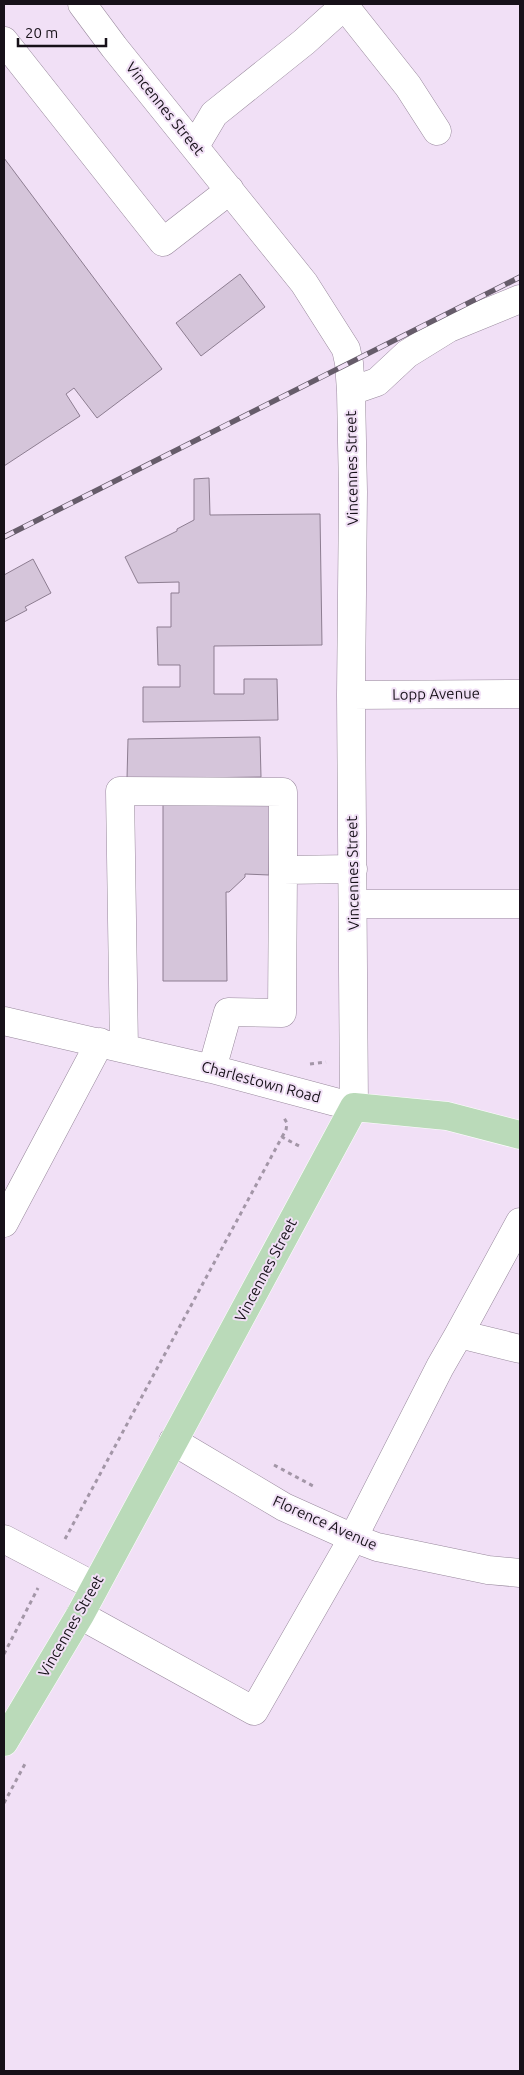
<svg xmlns="http://www.w3.org/2000/svg" width="524" height="2075" font-family="Ubuntu,sans-serif">
<style>
.building{fill:#d5c5da;stroke:#8d7d91}
.lines{fill:none;stroke-linecap:round;stroke-linejoin:round}
.minor-casing{stroke:#98889c;stroke-width:29}
.major-casing{stroke:#fff;stroke-width:29}
.path{stroke:#a396a7;stroke-width:3;stroke-dasharray:4 4;stroke-linecap:butt}
.minor{stroke:#fff;stroke-width:28}
.major{stroke:#badab9;stroke-width:28}
.rail-casing{stroke:#665c6a;stroke-width:5.5}
.rail{stroke:#f1e0f6;stroke-width:4;stroke-dasharray:11;stroke-linecap:butt}
.labels{text-anchor:middle;stroke-width:4;stroke-linejoin:round;paint-order:stroke}
.street-label{font-size:15px;fill:#171119;stroke:#f1e0f6}
</style>
<rect width="100%" height="100%" fill="#f1e0f6"/>
<path class="building" d="M 4,158 L 162,369 L 97,418 L 74,388 L 66,394 L 80,416 L 4,466 Z
M 240,274 L 265,307 L 201,356 L 176,323 Z
M 209,478 L 210,515 L 320,514 L 322,645 L 214,646 L 214,694 L 244,694 L 244,679 L 277,679 L 278,720 L 143,722 L 143,687 L 180,687 L 180,665 L 158,665 L 157,627 L 171,627 L 171,593 L 179,593 L 179,582 L 138,583 L 125,557 L 177,531 L 177,529 L 194,520 L 194,479 Z
M 33,559 L 51,593 L 25,607 L 27,610 L 4,622 L 4,575 Z
M 260,737 L 261,777 L 127,779 L 128,739 Z
M 163,800 L 270,800 L 269,875 L 245,874 L 245,877 L 229,892 L 226,892 L 227,981 L 163,981 Z"/>
<g class="lines">
<g class="minor-casing">
<path id="minor" d="M 343,4 L 408,86 L 437,131
M 4,41 L 163,242 L 230,190
M 195,146 L 214,114 L 304,42 L 344,6
M 351,391 L 377,382 L 407,354 L 449,328 L 520,299
M 351,695 L 520,694
M 353,904 L 520,904
M 4,1021 L 212,1069 L 354,1107 L 351,695 L 353,492 L 351,391 L 349,363 L 346,349 L 304,283 L 114,47 L 82,4
M 124,1048 L 120,791 L 283,792 L 283,870
M 212,1069 L 228,1012 L 282,1013 L 283,870 L 353,869
M 4,1223 L 100,1042
M 459,1334 L 520,1222
M 173,1441 L 284,1507 L 353,1538 L 377,1547 L 488,1570 L 520,1573
M 4,1539 L 94,1586
M 80,1615 L 254,1711 L 353,1538 L 440,1367 L 459,1334 L 520,1349"/>
</g>
<g class="major-casing">
<path id="major" d="M 4,1742 L 80,1615 L 354,1107 L 447,1116 L 520,1135"/>
</g>
<path class="path" d="M 310,1064 L 326,1062
M 282,1137 L 286,1130 L 287,1123 L 284,1118
M 274,1465 L 315,1487
M 65,1539 L 282,1137 L 301,1147
M 4,1654 L 38,1588
M 4,1803 L 26,1762"/>
<use href="#minor" class="minor"/>
<use href="#major" class="major"/>
<g class="rail-casing">
<path id="rail" d="M 4,537 L 520,277"/>
</g>
<use href="#rail" class="rail"/>
</g>
<g class="labels">
<g class="street-label">
<text transform="translate(165 109) rotate(51)" y="5">Vincennes Street</text>
<text transform="translate(352 468) rotate(-91)" y="5">Vincennes Street</text>
<text transform="translate(436 694) rotate(-1)" y="5">Lopp Avenue</text>
<text transform="translate(353 873) rotate(-91)" y="5">Vincennes Street</text>
<text transform="translate(261 1082) rotate(15)" y="5">Charlestown Road</text>
<text transform="translate(266 1270) rotate(-62)" y="5">Vincennes Street</text>
<text transform="translate(325 1523) rotate(24)" y="5">Florence Avenue</text>
<text transform="translate(71 1626) rotate(-60)" y="5">Vincennes Street</text>
</g>
</g>
<rect width="524" height="2075" fill="none" stroke="#171119" stroke-width="10"/>
<path d="M18 38v8h88v-8" fill="none" stroke="#171119" stroke-width="2.5"/>
<text x="25" y="38" font-size="15" fill="#171119" stroke="#f1e0f6" stroke-width="4" paint-order="stroke">20 m</text>
</svg>
